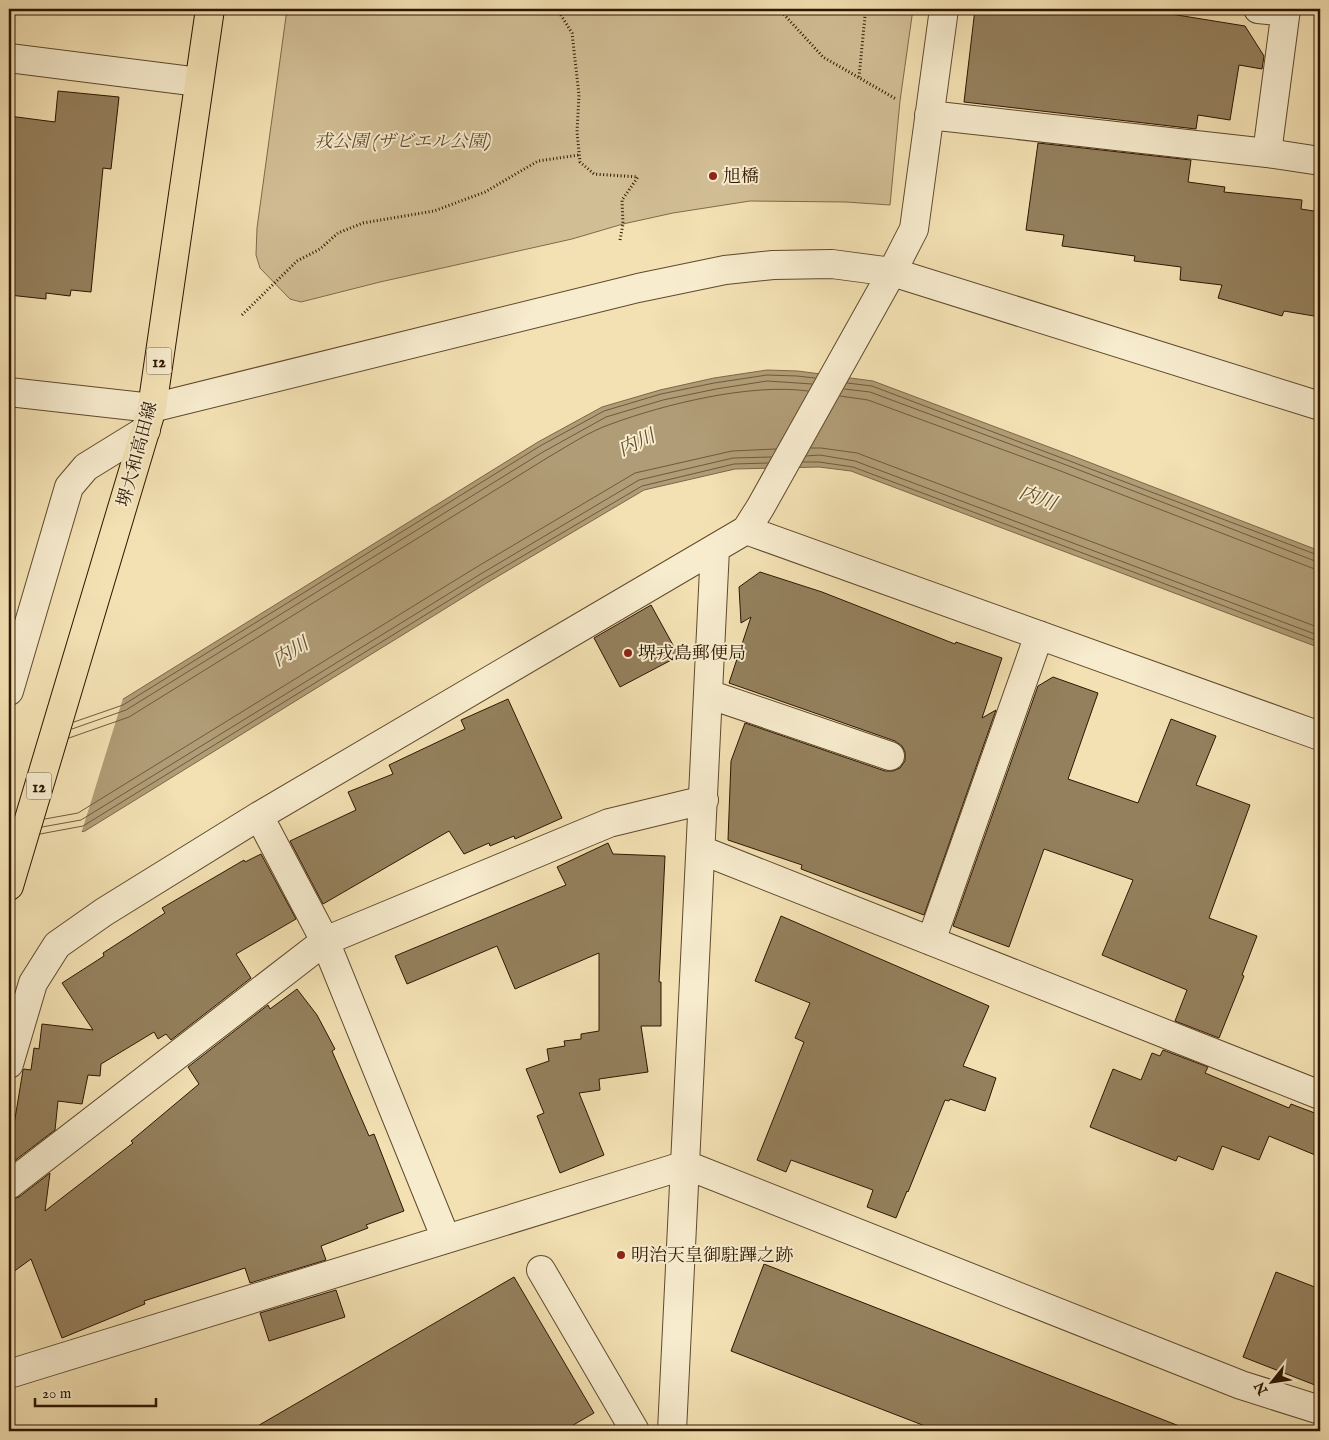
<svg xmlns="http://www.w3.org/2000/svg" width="1329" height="1440" font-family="'IM FELL English','Noto Serif JP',serif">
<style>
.green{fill:#d2be95;stroke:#806a4a}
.water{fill:#b09c76;stroke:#7c6647}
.pier{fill:#f3e1b3}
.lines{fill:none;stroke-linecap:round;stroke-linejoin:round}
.shore{stroke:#6f593b;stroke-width:1}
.building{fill:#94805d;stroke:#2e1600}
.minor-casing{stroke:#5f492d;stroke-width:30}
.major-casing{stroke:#2e1600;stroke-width:30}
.path{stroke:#2e1600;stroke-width:3;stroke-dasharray:1 2.5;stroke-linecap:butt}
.minor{stroke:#f7ecce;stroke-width:28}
.major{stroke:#f3e1b3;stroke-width:28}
.poi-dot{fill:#8f2418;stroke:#f7ecce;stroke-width:2}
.labels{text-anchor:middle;stroke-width:4;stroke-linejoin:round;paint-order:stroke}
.shield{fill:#f7ecce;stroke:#6a563e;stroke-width:1}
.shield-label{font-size:16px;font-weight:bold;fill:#2e1600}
.park-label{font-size:18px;font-style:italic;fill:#5f482d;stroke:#f7ecce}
.poi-label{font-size:18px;fill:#2e1600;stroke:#f7ecce;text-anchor:start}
.street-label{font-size:18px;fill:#2e1600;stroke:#f7ecce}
.water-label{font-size:19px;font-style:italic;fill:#624c2f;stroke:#f7ecce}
</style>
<rect width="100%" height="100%" fill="#f3e1b3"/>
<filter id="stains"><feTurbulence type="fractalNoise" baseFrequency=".004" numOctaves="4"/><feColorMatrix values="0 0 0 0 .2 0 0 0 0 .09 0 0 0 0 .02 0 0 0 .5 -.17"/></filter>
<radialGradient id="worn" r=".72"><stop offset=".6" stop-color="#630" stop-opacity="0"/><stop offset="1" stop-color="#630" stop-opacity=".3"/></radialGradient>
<path class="green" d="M 287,9 L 913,9 L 900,101 L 890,205 L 846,202 L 750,201 L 673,213 L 623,224 L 572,239 L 380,282 L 301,302 L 290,299 L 260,268 L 256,255 L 257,228 Z"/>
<path class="water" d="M 767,370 L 798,371 L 873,381 L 1065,453 L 1320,551 L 1320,648 L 851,471 L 819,467 L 735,469 L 644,490 L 485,584 L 85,831 L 9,844 L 120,701 L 538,442 L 602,407 L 660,390 L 714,378 Z"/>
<path class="pier" d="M 124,695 L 81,834 L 9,847 L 9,735 L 119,699 Z"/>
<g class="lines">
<path class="shore" d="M 847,383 L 872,386 L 1320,556
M 844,389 L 870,392 L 1061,463 L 1315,561 L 1320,562
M 840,396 L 868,400 L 1058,470 L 1312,568 L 1320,570
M 811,448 L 821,448 L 857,453 L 1320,628
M 806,456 L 820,455 L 855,461 L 1320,636
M 803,462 L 819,462 L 853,467 L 1320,642
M 74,722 L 123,705 L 540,446 L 604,411 L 661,394 L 714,383 L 767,375 L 797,376 L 815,378
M 72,729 L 126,710 L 543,452 L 606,417 L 663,400 L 716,389 L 767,381 L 812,384
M 69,738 L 129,717 L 547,458 C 566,447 590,431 611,424 C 665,404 751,383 808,391
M 45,819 L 78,813 L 475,568 L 635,473 L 732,451 L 776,449
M 42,827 L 81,820 L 479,575 L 639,480 L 733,458 L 771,457
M 40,834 L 83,826 L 482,580 L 642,486 L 734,464 L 768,463"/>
</g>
<path class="building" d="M 975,9 L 1140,9 L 1245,26 L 1264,56 L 1262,69 L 1239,65 L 1230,120 L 1198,115 L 1196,129 L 964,102 Z
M 58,91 L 119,97 L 111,169 L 103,168 L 91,292 L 71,290 L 70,296 L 46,293 L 46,299 L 9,295 L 9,116 L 55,122 Z
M 1038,143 L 1191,160 L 1188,182 L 1225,187 L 1224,192 L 1302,200 L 1301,209 L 1320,212 L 1320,317 L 1284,311 L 1282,316 L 1218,298 L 1222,285 L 1180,280 L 1181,267 L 1134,261 L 1135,256 L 1062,246 L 1064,235 L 1026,230 Z
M 760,572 L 822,592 L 955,644 L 956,642 L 1002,658 L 982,718 L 996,710 L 924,915 L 801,869 L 802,865 L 728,840 L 731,761 L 745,723 L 885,771 L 893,771 L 900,768 L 905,761 L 905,752 L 902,746 L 895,741 L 729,683 L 751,617 L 741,623 L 739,587 Z
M 651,605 L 679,656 L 620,687 L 594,638 Z
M 1053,677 L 1098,693 L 1068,779 L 1138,803 L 1171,719 L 1216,736 L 1196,785 L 1250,805 L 1209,918 L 1257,936 L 1242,975 L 1244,976 L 1219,1038 L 1175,1021 L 1187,990 L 1102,955 L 1133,880 L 1044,849 L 1009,947 L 953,926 L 1038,686 Z
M 508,699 L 562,818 L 515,839 L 514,836 L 490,846 L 489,843 L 464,854 L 449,831 L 323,904 L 290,841 L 356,810 L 348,792 L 393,774 L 389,765 L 465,729 L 461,720 Z
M 608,843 L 613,854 L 665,856 L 659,982 L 661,982 L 661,1026 L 641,1026 L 648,1072 L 599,1079 L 600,1090 L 579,1093 L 604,1155 L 560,1173 L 537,1116 L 544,1113 L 526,1069 L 549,1061 L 547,1049 L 565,1046 L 564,1041 L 581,1039 L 581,1034 L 599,1031 L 599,953 L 515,989 L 497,946 L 407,984 L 395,956 L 566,885 L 557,867 Z
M 261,854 L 296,919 L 236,954 L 251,978 L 171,1040 L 166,1034 L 158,1039 L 154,1032 L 101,1064 L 100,1076 L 88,1075 L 82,1104 L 58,1101 L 55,1130 L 9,1165 L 9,1155 L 23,1070 L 24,1069 L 31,1070 L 34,1048 L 39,1049 L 42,1024 L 93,1030 L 62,983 L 104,956 L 103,953 L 165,913 L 162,908 L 244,860 L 245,862 Z
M 781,916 L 989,1006 L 963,1066 L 996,1078 L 985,1111 L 950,1099 L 949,1101 L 945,1100 L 908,1192 L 907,1191 L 896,1218 L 867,1207 L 873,1190 L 791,1160 L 786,1172 L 757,1160 L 804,1042 L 795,1038 L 810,1003 L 755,981 Z
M 297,989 L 317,1015 L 335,1049 L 332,1051 L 369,1136 L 374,1134 L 404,1211 L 366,1225 L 368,1228 L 321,1246 L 326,1260 L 250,1283 L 245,1268 L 144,1301 L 145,1304 L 62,1338 L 31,1259 L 9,1275 L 9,1200 L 19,1197 L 50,1173 L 45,1211 L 133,1143 L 131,1141 L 199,1084 L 188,1067 L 268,1005 L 270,1009 Z
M 1163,1050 L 1208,1067 L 1205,1073 L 1289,1108 L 1291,1104 L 1320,1115 L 1320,1157 L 1269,1136 L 1259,1160 L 1222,1146 L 1213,1170 L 1178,1156 L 1176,1161 L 1090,1127 L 1113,1069 L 1141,1080 L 1152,1053 L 1160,1056 Z
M 764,1264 L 1187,1429 L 1187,1431 L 938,1431 L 731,1351 Z
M 1276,1272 L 1320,1289 L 1320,1387 L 1243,1357 Z
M 514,1277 L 594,1413 L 563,1431 L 249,1431 Z
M 336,1290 L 345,1317 L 269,1341 L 260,1313 Z"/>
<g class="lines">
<g class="minor-casing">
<path id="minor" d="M 1258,9 L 1286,12
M 9,58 L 199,82
M 929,115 L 1267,153 L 1320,161
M 1267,153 L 1286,9
M 9,392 L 152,408 L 638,288 L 725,270 L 773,265 L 832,264 L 892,272 L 1320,406
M 746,530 L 1320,736
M 9,691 L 69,487 L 86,467 L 146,430
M 708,694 L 890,756
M 259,816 L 325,941 L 446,1239
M 701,850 L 1320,1095
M 931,941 L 1039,635
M 9,1064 L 33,983 L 57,945 L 104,912 L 259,816 L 746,530 L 760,508 L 892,272 L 914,229 L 944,9
M 9,1185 L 325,941 L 609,823 L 704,800
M 541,1270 L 635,1431
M 9,1374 L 686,1165 L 1241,1385 L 1320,1410
M 672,1431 L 715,549"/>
</g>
<g class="major-casing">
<path id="major" d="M 9,886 L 152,408 L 210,9"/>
</g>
<path class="path" d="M 557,9 L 572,33 L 579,95 L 577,132 L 580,162 L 594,174 L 638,177
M 779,9 L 823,57 L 896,99
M 859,77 L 865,16
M 620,240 L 623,224 L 622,200 L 638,177
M 242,315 L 297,261 L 320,249 L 338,233 L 363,223 L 434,211 L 485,192 L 538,161 L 579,155"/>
<use href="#minor" class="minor"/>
<use href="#major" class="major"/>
</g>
<g class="poi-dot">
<circle cx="713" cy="176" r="5"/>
<circle cx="628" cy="653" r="5"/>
<circle cx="621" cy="1255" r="5"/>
</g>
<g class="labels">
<g class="shield">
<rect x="146.5" y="347.5" width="25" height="27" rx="4"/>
<rect x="26.5" y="772.5" width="25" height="27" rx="4"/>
</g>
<g class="shield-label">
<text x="159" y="367">12</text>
<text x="39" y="792">12</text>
</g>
<g class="park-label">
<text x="403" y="147">戎公園 (ザビエル公園)</text>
</g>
<g class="poi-label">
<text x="723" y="182">旭橋</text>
<text x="638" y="659">堺戎島郵便局</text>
<text x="631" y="1261">明治天皇御駐蹕之跡</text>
</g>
<g class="street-label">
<text transform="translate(137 454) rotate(-75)" y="6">堺大和高田線</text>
</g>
<g class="water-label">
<text transform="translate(636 442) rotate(-25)" y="7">内川</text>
<text transform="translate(1038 497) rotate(20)" y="7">内川</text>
<text transform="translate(290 651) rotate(-31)" y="7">内川</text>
</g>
</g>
<rect width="1329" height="1440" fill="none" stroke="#f3e1b3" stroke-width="30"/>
<rect x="10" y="10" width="1309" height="1420" fill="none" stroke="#2e1600" stroke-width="2.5"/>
<rect x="15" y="15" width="1299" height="1410" fill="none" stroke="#2e1600"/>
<g transform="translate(1272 1382) rotate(240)" stroke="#f7ecce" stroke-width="4" paint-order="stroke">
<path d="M0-4L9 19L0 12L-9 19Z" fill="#2e1600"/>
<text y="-8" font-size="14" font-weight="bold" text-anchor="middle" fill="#2e1600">N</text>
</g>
<path d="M35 1398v8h121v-8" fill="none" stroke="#2e1600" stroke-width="2.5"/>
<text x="42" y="1398" font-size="15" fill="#2e1600" stroke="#f7ecce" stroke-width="4" paint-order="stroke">20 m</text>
<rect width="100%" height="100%" filter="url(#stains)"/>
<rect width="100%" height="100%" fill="url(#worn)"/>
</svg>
